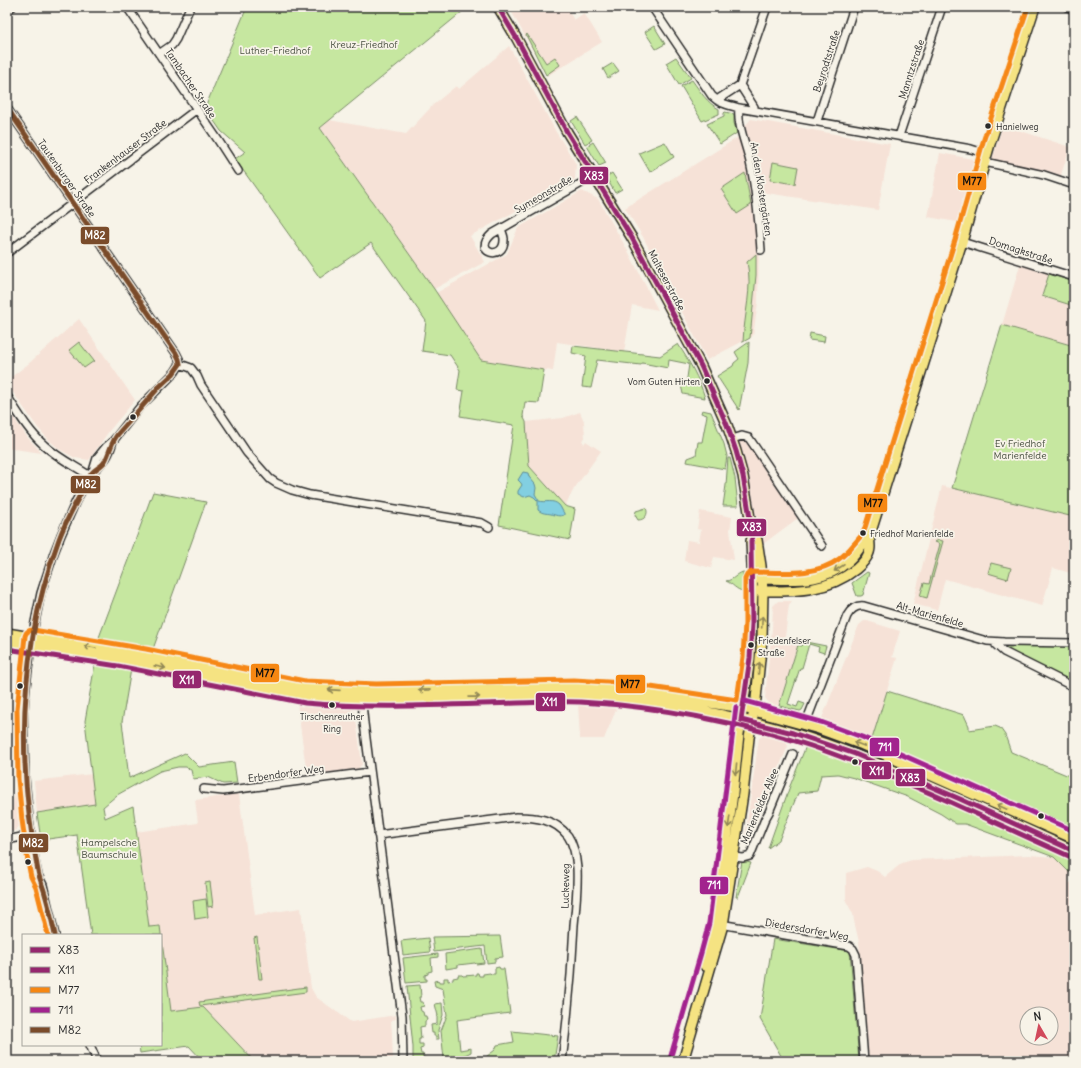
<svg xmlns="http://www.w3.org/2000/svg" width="1081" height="1068" font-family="Delius,sans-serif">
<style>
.built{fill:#f6e2d7;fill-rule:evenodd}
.green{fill:#c6e7a0;stroke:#788966}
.water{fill:#82cfe1;stroke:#5f8d98}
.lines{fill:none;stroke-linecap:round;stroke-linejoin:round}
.minor-casing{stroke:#2b2b2b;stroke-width:10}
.major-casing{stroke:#2b2b2b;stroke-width:12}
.minor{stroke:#f7f3e8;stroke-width:7}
.major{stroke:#f5e382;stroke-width:9}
.bus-1-casing{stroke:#f7f3e8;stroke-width:8}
.bus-2-casing{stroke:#f7f3e8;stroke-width:8}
.bus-3-casing{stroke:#f7f3e8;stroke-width:8}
.bus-4-casing{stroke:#f7f3e8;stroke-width:8}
.bus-5-casing{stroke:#f7f3e8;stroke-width:8}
.bus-1{stroke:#95276e;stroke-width:5}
.bus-2{stroke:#95276e;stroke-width:5}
.bus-3{stroke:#f68712;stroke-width:5}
.bus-4{stroke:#a2238e;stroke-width:5}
.bus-5{stroke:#7a4b2a;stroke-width:5}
.oneway{stroke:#908756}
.bus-dot{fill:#2b2b2b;stroke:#f7f3e8;stroke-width:1.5}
.labels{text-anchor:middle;stroke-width:3.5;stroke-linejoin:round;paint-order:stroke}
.bus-label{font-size:9px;fill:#2b2b2b;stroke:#f7f3e8;text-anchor:start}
.park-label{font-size:10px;fill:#4a5142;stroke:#f7f3e8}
.street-label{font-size:10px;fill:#2b2b2b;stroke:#f7f3e8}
.line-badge{stroke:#f7f3e8;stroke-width:1.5}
.badge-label{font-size:11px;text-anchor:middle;font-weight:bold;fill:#fff}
.pale-badge-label{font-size:11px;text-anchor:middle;font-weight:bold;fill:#111}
</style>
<rect width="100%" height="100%" fill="#f7f3e8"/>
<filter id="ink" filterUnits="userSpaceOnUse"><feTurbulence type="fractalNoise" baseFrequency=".025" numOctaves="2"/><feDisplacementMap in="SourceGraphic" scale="8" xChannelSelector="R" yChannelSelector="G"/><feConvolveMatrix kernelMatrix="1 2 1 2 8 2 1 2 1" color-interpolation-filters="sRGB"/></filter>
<g filter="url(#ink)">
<path class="built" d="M 509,7 L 566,7 L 574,20 L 584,13 L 602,42 L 547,76 Z
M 509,46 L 556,132 L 576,164 L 575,179 L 470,236 L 485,262 L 434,289 L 320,128 L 329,120 L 406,134 L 434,104 L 456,86 L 459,89 Z
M 751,119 L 890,144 L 878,210 L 760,192 L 753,154 L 745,126 Z
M 1003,125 L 1070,147 L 1060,178 L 996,162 L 993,159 L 993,156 Z
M 740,136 L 748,165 L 752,192 L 759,250 L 758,302 L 753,336 L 707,360 L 643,237 L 625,208 Z
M 940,153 L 973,159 L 974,164 L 957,222 L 928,217 Z
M 582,191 L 598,199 L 628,251 L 658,310 L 632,305 L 624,352 L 557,342 L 553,371 L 481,360 L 436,293 L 507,254 L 518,228 Z
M 1020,265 L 1049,274 L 1042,296 L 1074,306 L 1074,346 L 1002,325 Z
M 79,319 L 135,400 L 109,431 L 89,460 L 75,458 L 59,449 L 50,441 L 38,428 L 7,384 L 7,380 L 27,365 Z
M 7,408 L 28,438 L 42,453 L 7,448 Z
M 580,412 L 584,421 L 585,438 L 582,440 L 584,444 L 586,441 L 601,451 L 574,489 L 565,506 L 529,466 L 526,422 L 563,418 Z
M 743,439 L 748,441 L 798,518 L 763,544 L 758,518 L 756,516 L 749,480 L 740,445 L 740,442 Z
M 942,486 L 1074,517 L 1074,574 L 1053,568 L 1042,606 L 945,579 L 937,610 L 913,604 Z
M 700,511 L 732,517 L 730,530 L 734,560 L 714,557 L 711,568 L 684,561 L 687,540 L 699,542 L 701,530 L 697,529 Z
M 778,601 L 792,601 L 789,605 L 785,637 L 800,639 L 779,706 L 769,703 L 765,698 L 772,629 L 773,606 Z
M 864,621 L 867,621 L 900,631 L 892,657 L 897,658 L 872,739 L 822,718 L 859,625 Z
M 297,703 L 350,707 L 355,712 L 362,764 L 358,769 L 307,775 Z
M 578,703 L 618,705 L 604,739 L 580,739 Z
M 764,735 L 784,740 L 788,746 L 749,839 L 745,837 L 759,738 Z
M 92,774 L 96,805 L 37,813 L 34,781 Z
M 16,787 L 20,825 L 16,830 L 7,833 Z
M 239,794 L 255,915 L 301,908 L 311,988 L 316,997 L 351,1022 L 396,1015 L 396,1019 L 391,1020 L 392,1034 L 393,1061 L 254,1061 L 203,1007 L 171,1011 L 160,926 L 149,927 L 136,832 L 198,823 L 195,800 Z
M 1029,855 L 1054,857 L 1069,872 L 1069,883 L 1074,882 L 1074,1061 L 869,1061 L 859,942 L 854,921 L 853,914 L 846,901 L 846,873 L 867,867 L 877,871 L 885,877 L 902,863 L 912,860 ZM 1027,1014 L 1051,1014 L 1051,1038 L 1027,1038 Z"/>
<path class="green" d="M 247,7 L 468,7 L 320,128 L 434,289 L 481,360 L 544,370 L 539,403 L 525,402 L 523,416 L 526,422 L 529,466 L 565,506 L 575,509 L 570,540 L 499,525 L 514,425 L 460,416 L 464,391 L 457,390 L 460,370 L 450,355 L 422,351 L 426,321 L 371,243 L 320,278 L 235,159 L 245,152 L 221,131 L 205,108 Z
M 654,26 L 665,44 L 656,49 L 645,32 Z
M 527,34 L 546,63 L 555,57 L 560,65 L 546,75 L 526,35 Z
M 676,57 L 691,78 L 679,85 L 666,63 Z
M 613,63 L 619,71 L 608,78 L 603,69 Z
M 692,80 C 700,91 707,103 719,109 L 719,114 L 702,121 L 681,86 Z
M 725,112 L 734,114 L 734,123 L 737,133 L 720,144 L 707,124 L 724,116 L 724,113 Z
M 577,117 L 592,140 L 585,144 L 571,121 Z
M 593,142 L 606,163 L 599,166 L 587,146 Z
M 665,142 L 674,157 L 650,172 L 639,153 Z
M 773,162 L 798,167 L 795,184 L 770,180 Z
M 612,173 L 622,189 L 615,193 L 606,177 Z
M 745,173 L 751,205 L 737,214 L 721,189 Z
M 756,254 L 756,275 L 750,338 L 743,342 C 744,315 753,288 747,262 Z
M 1049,274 L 1074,282 L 1074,306 L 1042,296 Z
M 1002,325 L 1074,346 L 1074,517 L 952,488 Z
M 810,333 L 825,336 L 824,342 L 809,340 Z
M 79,342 L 94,361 L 84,368 L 69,350 Z
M 749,342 L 748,363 L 739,410 L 717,376 L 733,366 L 734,363 L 739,359 L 735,352 Z
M 678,344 C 689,361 699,378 705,398 L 683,394 L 681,385 L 686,385 L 689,364 L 669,360 L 668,368 L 642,363 L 641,365 L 597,360 L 591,388 L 582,387 L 586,356 L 572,353 L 573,346 L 660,356 Z
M 702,410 L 711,412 L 724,444 L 727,456 L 725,469 L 687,462 L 688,458 L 696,455 L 698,442 L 702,442 L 707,415 L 701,413 Z
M 728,458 L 730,458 L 735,478 L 738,506 L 723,506 L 726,485 Z
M 153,492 L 206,502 L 153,649 L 98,640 L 131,552 Z
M 646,508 C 649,514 645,520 638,520 L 635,515 L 636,511 Z
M 938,540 L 943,541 L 927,598 L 920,596 L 924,583 L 929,584 L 940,544 L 935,542 Z
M 991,563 L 1011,568 L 1008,579 L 988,573 Z
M 743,572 L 743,591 C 736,590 733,584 726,581 C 734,580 736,574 743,572 Z
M 867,572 L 869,573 L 863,595 L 861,596 L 857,596 L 852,583 Z
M 756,604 L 759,604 L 753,696 L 751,696 L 754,668 Z
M 806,642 L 826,646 L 824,653 L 818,651 L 819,647 L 809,644 L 802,668 L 800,668 L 788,704 L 797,707 L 799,702 L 805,704 L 802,710 L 800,711 L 779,706 L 798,645 L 802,646 L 803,643 Z
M 1005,645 L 1074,647 L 1074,683 L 1005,650 L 1003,647 Z
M 95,664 L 131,669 L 122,722 L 129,778 L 185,753 L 199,767 L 234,762 L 237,783 L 223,784 L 208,777 L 193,779 L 191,770 L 186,767 L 178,767 L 160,771 L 117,795 L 103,807 L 105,818 L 133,806 L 149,927 L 160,926 L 171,1011 L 203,1007 L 254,1061 L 203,1061 L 189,1046 L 140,1053 L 139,1045 L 161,1045 L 161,935 L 91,935 L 77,835 L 41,840 L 37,813 L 95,804 L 85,721 Z
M 887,691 L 964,715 L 969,726 L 969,730 L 995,726 L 1000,728 L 1005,735 L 1011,752 L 1069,776 L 1074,775 L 1074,827 L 872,739 Z
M 815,734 L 836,741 L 850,744 L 872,753 L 871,756 L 837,743 L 813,737 Z
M 806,746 C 892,778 975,815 1059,852 L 1068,857 L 1073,871 L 1069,872 L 1054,857 L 965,824 L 956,824 L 941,814 L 908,797 L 854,778 L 838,774 L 821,775 L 817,791 L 798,793 L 779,840 L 768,848 L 790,786 Z
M 945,785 L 1066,839 L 1065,841 L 944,788 Z
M 742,861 L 751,863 L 738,897 L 736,897 Z
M 210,882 L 213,906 L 208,907 L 205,883 Z
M 206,899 L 208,917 L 195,919 L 193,901 Z
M 500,936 L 503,957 L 495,958 L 495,962 L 487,963 L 485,946 L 434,952 L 432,937 Z
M 257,937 L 262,979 L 259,979 L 254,938 Z
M 428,938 L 430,952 L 403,955 L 401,941 Z
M 773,939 L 850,951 L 859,1061 L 784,1061 L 760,1019 Z
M 482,949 L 484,963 L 476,964 L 475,963 L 458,965 L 458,967 L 446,969 L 445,954 Z
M 438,954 L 438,957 L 431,958 L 432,971 L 428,972 L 428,974 L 425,975 L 425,979 L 427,979 L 427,981 L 406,983 L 403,958 Z
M 499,967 L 500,969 L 504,969 L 510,1013 L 457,1020 L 460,1050 L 471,1048 L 471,1052 L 465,1055 L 444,1059 L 441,1031 L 447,1015 L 443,989 L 435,986 L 434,981 L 439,980 L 439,982 L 444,982 L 444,978 L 448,978 L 448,981 L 453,980 L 453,978 L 458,977 L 458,975 L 462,975 L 463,976 L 476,975 L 476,973 L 478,973 L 479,976 L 483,976 L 483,974 L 490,973 L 491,974 L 495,974 L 495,968 Z
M 420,985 L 421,997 L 419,997 L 420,1002 L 423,1002 L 424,1006 L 420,1007 L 421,1011 L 423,1012 L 424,1016 L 426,1016 L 427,1020 L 425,1021 L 425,1026 L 420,1027 L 421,1039 L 419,1039 L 419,1044 L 423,1044 L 423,1048 L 420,1049 L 421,1054 L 423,1054 L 423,1058 L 426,1058 L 426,1061 L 413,1061 L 413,1047 L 407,986 Z
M 306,987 L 306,992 L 200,1006 L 199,1002 Z
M 442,1003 L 443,1015 L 438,1030 L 439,1039 L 436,1039 L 436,1036 L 434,1036 L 434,1033 L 432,1033 L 431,1025 L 437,1024 L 437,1016 L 438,1016 L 435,1004 Z
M 512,1031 L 558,1036 L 554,1061 L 531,1061 L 521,1060 L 511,1061 L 487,1061 L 486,1057 L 495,1050 L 497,1045 L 514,1042 Z"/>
<path class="water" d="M 523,472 L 528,473 L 529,477 L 535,484 L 536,488 L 535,494 L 539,501 C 546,503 553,499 559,505 C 561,507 562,511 564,513 L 564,515 C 559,517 556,515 551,514 C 546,513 543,514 538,510 L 538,501 L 534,497 L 530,495 L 524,497 L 518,494 L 518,491 L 522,485 L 521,483 L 518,480 Z"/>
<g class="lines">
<g class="minor-casing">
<path id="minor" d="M 127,7 L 218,140 L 238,171
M 652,7 L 712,96 C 720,104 729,105 739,108 L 971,149 L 987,154
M 1067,7 L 1074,9
M 7,10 L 12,7
M 159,54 L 172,45 L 176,39 L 190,7
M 740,85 L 754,107 L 753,110
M 718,101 L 720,98 L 740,85 L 767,7
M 7,108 L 176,353 L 179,359 L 180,364
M 739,108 C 737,125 746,144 750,162 C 756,190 759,220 761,250
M 817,121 L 854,7
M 899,136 L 942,7
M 985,162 L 1044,175 L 1074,185
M 501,229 C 502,232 504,236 504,239 C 505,262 471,253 492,234 L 594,176
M 962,242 L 1074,277
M 7,253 L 197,109
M 180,364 L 191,368 L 197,376 L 201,385 L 247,453 L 270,479 L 276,483 L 292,490 L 310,495 L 482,523 L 489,527
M 7,396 C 18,413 29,432 44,445 C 58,458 75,466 90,476
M 732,439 L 742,436 L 749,438 L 822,546
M 93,471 C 105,462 109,456 113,441
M 997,642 L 996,645 L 1004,652 L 1074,687
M 361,694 L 364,723 L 402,1016 L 403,1061
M 805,725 L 847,616 C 851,609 856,605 864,606 L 987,641 L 1004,642 L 1074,643
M 204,789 L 223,791 L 370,772
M 378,835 L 516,817 C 536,817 555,819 568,836 C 574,845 576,857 577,868 C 578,887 576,906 574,925 C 572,971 568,1016 562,1061
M 7,840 L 31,835
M 734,857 L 743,858 L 750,856 L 765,819 L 769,812 L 793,754
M 720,924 L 849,946 L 853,949 L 856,955 L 864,1061
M 55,935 L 43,885 L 38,875 L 35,861 L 29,819 L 25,778 L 24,737 L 24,709 L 26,687 L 32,637 L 41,593 L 54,553 L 61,535 L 76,501 L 93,471 L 97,458 L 106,447 L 113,441 L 140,407 L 175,372 L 180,364
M 90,1045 L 97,1061"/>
</g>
<g class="major-casing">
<path id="major" d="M 498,7 L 517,39 L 567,132 L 632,238 L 701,366 L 727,425 L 736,451 L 743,476 L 753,536 L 757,540 L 761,566 L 763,591 L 762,639 L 756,699 L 749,738 L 743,794 L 723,925 L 683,1061
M 758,579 C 791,579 822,585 849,561 C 857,554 861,544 869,538
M 753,591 C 789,591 825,594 856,569 C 862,564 870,556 870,547 C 870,544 870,541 869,538 L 962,242 L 990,144 L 1035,7
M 7,633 L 145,656 L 304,688 L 334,690 L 376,691 L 574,687 L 623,690 L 743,708 L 819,729 L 860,744 L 1074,839
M 7,642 L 119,659 L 274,690 L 306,696 L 328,698 L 372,699 L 579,695 C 651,700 723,712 793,733 C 843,748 891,769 939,790 C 984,810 1029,830 1074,851
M 705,966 L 716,924 L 733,793 L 739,734 L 750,658 L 753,591 L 751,541 L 753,536"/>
</g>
<use href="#minor" class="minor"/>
<use href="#major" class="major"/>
<g class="bus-1-casing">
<path id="bus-1" d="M 498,7 L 517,39 L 567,132 L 632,238 L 701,366 L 727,425 L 736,451 L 743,476 L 753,536 L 751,541 L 752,624 L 750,658 L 741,720
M 741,720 L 793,733 L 855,754 L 960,799 L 1074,851"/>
</g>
<g class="bus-2-casing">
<path id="bus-2" d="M 7,649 L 118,666 L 305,703 C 375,709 446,705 517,703 C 538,703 559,701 580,702 C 656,706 739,722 811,746 C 857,762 903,781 948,801 C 989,820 1030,838 1071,857"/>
</g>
<g class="bus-3-casing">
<path id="bus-3" d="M 48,935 L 36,887 L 31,877 L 28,862 L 22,820 L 18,779 L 17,709 L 25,636 C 26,632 29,630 33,630 L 146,649 L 305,681 L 376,684 L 574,680 L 624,683 L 737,700 L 743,657 L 745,624 L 745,579 L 747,575 L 752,572 C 781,572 815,577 839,559 C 849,552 855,542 863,534 L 955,240 L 983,142 L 1028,7"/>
</g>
<g class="bus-4-casing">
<path id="bus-4" d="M 745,701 L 821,722 L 862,737 L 1074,831
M 670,1059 L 701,953 L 709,923 L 736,707"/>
</g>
<g class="bus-5-casing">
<path id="bus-5" d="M 7,108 L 176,353 L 179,359 L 180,364
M 55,935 C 52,921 49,907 45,894 C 43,886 39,878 38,871 C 16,759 19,647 59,539 C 67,517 80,496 91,474 C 95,468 102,467 105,461 C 110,452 111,442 118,434 L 159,387 L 173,374 L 180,364"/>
</g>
<use href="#bus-1" class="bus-1"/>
<use href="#bus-2" class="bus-2"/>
<use href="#bus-3" class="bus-3"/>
<use href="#bus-4" class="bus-4"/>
<use href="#bus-5" class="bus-5"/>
</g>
<defs><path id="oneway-shaft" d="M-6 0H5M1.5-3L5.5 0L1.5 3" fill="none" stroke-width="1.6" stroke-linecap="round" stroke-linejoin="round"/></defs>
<g class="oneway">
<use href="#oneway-shaft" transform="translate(839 568) rotate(147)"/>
<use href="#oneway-shaft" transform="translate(762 622) rotate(-87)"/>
<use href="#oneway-shaft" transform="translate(90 647) rotate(-171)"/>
<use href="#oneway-shaft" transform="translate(160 667) rotate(11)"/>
<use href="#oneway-shaft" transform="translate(759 668) rotate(-85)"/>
<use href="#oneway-shaft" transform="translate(334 690) rotate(-176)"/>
<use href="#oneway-shaft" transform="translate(424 690) rotate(179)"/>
<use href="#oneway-shaft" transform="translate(474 697) rotate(-1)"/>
<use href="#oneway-shaft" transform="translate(859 744) rotate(-159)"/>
<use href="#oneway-shaft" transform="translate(736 769) rotate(96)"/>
<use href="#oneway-shaft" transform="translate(1002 807) rotate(-156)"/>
<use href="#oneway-shaft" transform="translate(729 822) rotate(98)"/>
</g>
</g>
<g class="bus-dot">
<circle cx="988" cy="126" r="3.5"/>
<circle cx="707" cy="381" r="3.5"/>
<circle cx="133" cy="417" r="3.5"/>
<circle cx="863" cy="533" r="3.5"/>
<circle cx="751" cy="645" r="3.5"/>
<circle cx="20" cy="686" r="3.5"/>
<circle cx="332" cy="705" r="3.5"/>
<circle cx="855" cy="762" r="3.5"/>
<circle cx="1041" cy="816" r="3.5"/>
<circle cx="28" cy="862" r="3.5"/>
</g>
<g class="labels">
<g class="bus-label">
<text x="996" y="130">Hanielweg</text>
<text x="700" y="385" text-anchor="end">Vom Guten Hirten</text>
<text x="870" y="537">Friedhof Marienfelde</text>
<text x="758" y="644">Friedenfelser<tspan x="758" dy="12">Straße</tspan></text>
<text x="332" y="720" text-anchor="middle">Tirschenreuther<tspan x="332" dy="12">Ring</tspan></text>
</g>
<g class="park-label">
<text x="364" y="48">Kreuz-Friedhof</text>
<text x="275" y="54">Luther-Friedhof</text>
<text x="1020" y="447">Ev Friedhof<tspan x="1020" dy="12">Marienfelde</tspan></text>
<text x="109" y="846">Hampelsche<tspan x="109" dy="12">Baumschule</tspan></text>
</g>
<g class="street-label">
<text transform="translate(826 61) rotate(-72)" y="4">Beyrodtstraße</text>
<text transform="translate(911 69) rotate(-72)" y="4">Manntzstraße</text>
<text transform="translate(191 83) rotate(56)" y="4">Tambacher Straße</text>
<text transform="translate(125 151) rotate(-37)" y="4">Frankenhauser Straße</text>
<text transform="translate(67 178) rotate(55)" y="4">Tautenburger Straße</text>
<text transform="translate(762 189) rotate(81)" y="4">An den Klostergärten</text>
<text transform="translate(543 194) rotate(-30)" y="4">Symeonstraße</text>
<text transform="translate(1021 250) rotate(18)" y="4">Domagkstraße</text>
<text transform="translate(667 280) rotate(62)" y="4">Malteserstraße</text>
<text transform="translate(930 614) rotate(16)" y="4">Alt-Marienfelde</text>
<text transform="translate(286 773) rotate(-8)" y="4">Erbendorfer Weg</text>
<text transform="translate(759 806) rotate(-67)" y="4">Marienfelder Allee</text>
<text transform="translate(565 886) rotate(-89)" y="4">Luckeweg</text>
<text transform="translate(807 929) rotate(10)" y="4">Diedersdorfer Weg</text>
</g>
</g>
<g class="line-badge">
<rect x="579" y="166" width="30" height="19" rx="4" fill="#95276e"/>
<rect x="957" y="172" width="30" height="19" rx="4" fill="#f68712"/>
<rect x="80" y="226" width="30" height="19" rx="4" fill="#7a4b2a"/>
<rect x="70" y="475" width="31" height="19" rx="4" fill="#7a4b2a"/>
<rect x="857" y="493" width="31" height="20" rx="4" fill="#f68712"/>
<rect x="736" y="518" width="31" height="19" rx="4" fill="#95276e"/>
<rect x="250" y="663" width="30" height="20" rx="4" fill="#f68712"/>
<rect x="172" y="670" width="30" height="19" rx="4" fill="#95276e"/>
<rect x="615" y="674" width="31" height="20" rx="4" fill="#f68712"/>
<rect x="535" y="692" width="31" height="20" rx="4" fill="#95276e"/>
<rect x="869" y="737" width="31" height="20" rx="4" fill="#a2238e"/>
<rect x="861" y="761" width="31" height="19" rx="4" fill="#95276e"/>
<rect x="895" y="768" width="31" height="19" rx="4" fill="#95276e"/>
<rect x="18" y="833" width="31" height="20" rx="4" fill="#7a4b2a"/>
<rect x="699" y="876" width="30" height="19" rx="4" fill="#a2238e"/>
</g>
<g class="badge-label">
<text x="594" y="180">X83</text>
<text x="95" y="239">M82</text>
<text x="86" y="488">M82</text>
<text x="752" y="531">X83</text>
<text x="187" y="684">X11</text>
<text x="550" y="706">X11</text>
<text x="885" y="751">711</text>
<text x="877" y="775">X11</text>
<text x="910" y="782">X83</text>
<text x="33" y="847">M82</text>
<text x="714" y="889">711</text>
</g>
<g class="pale-badge-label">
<text x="972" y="185">M77</text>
<text x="873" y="507">M77</text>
<text x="265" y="677">M77</text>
<text x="630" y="688">M77</text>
</g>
<rect width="1081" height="1068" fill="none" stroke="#f7f3e8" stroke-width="24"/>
<rect x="12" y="12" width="1057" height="1044" fill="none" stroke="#2b2b2b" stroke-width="1.5" filter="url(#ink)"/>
<rect x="22" y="934" width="140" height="112" fill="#f7f3e8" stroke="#a5a39c"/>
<rect x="30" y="947" width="20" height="6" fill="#95276e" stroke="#a5a39c"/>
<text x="58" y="954" font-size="12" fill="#2b2b2b">X83</text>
<rect x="30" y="967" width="20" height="6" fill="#95276e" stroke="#a5a39c"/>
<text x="58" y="974" font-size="12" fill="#2b2b2b">X11</text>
<rect x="30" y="987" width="20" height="6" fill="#f68712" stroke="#a5a39c"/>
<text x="58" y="994" font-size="12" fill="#2b2b2b">M77</text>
<rect x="30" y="1007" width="20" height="6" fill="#a2238e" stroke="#a5a39c"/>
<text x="58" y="1014" font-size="12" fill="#2b2b2b">711</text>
<rect x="30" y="1027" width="20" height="6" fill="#7a4b2a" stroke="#a5a39c"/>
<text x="58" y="1034" font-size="12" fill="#2b2b2b">M82</text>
<g transform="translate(1039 1026) rotate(351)"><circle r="19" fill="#f7f3e8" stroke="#a5a39c"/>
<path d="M0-3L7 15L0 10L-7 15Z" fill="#d1495b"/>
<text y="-6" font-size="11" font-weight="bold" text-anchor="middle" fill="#2b2b2b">N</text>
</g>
</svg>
